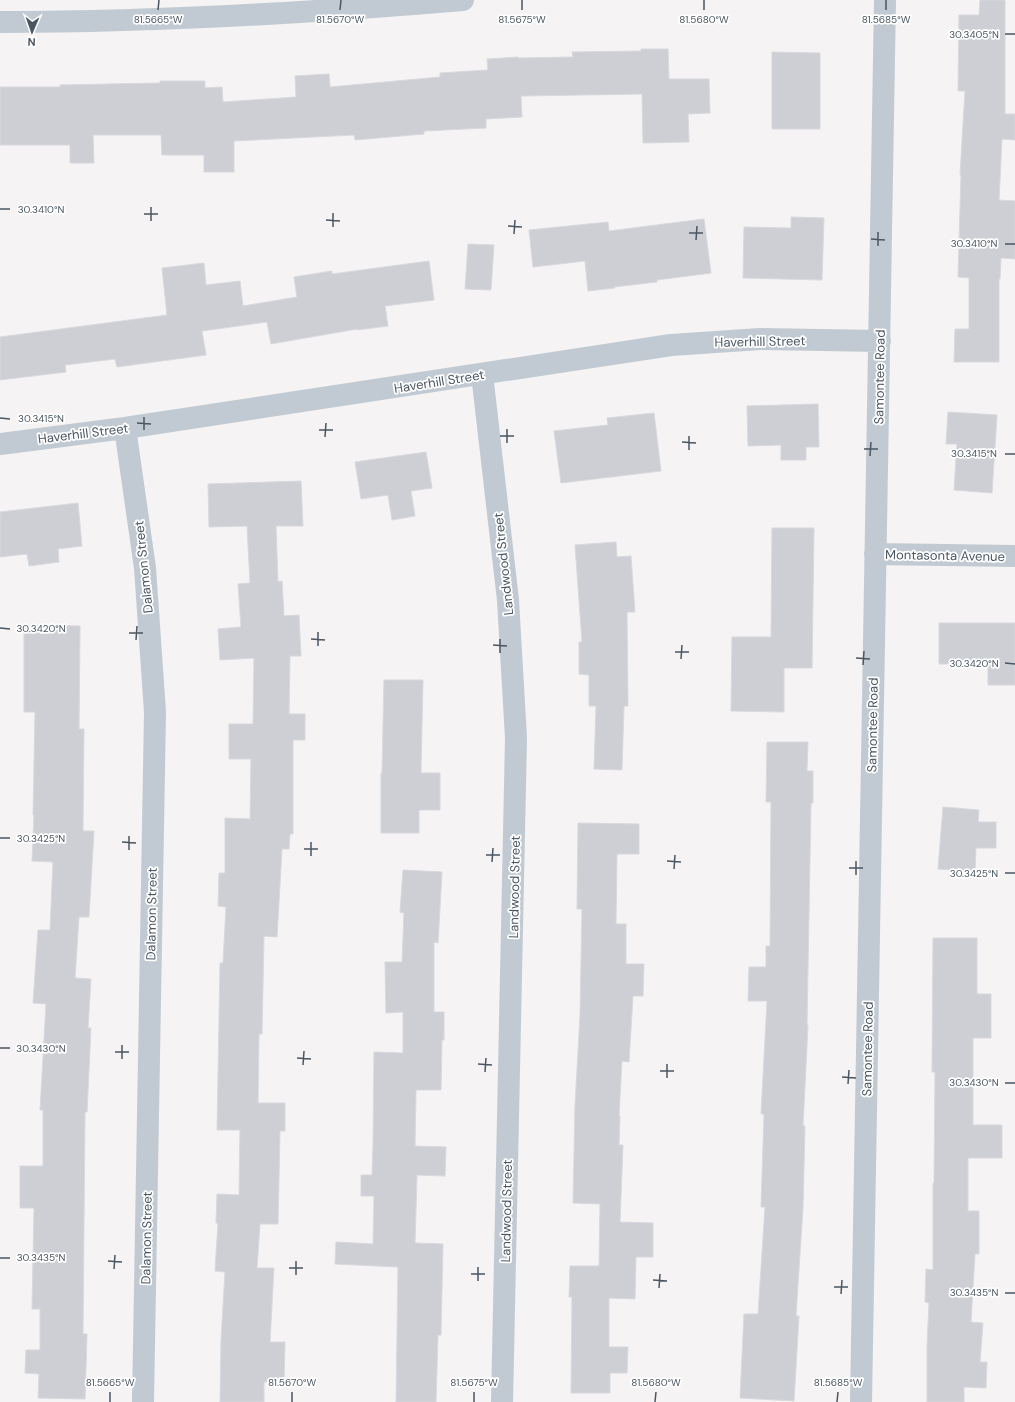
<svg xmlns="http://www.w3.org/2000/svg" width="1015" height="1402" font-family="'DM Sans',sans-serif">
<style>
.building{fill:#cdcfd5;stroke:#d7d9de}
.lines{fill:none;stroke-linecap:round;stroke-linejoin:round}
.street{stroke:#c1cad2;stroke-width:22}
.ticks{fill:none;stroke:#4a5661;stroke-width:1.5}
.labels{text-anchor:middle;stroke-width:3.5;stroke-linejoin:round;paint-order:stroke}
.street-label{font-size:13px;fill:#4a5661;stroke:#fff}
.ticks-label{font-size:10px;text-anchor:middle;fill:#4a5661;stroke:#fff;stroke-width:3.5;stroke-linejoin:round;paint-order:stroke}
</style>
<rect width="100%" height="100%" fill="#f5f3f3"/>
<path class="building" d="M 980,0 L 1005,0 L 1005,114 L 1015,114 L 1015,140 L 1002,139 L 999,200 L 1015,201 L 1015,259 L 1001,258 L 1000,279 L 999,279 L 999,362 L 954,362 L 955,329 L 969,329 L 969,278 L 958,277 L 961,175 L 960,175 L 965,91 L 958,91 L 959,15 L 979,15 Z
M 641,49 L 668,49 L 669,79 L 709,79 L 710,113 L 688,114 L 689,142 L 643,143 L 642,94 L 521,96 L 522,117 L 486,119 L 486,128 L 424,131 L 424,134 L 355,140 L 354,135 L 234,141 L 234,172 L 204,172 L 204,155 L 162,155 L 161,135 L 93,135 L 94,163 L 70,163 L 70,145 L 0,145 L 0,87 L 60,87 L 60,85 L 160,83 L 160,81 L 205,81 L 205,88 L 222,87 L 223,102 L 296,97 L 295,76 L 329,74 L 330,87 L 440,77 L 440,73 L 488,70 L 487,59 L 518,57 L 518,58 L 573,57 L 572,52 L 641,51 Z
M 772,52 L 820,53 L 820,129 L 772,129 Z
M 791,217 L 824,218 L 822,280 L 743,278 L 744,227 L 791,228 Z
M 704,219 L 711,273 L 657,280 L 657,282 L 614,287 L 615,288 L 588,291 L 585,261 L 533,267 L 529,230 L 608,222 L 609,231 Z
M 468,244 L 494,245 L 491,290 L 465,289 Z
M 429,261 L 434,300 L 385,306 L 388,326 L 357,330 L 357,329 L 271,344 L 267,322 L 202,331 L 206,355 L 117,367 L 115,359 L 65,365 L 66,372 L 0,380 L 0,337 L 167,315 L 162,268 L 204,263 L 206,285 L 240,281 L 243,306 L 297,297 L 294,277 L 332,271 L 332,274 Z
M 818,404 L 819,447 L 806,447 L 806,460 L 781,460 L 781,445 L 748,446 L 747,406 Z
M 948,412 L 997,415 L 992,493 L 954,490 L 957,444 L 946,444 Z
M 654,413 L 661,471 L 561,483 L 554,431 L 608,425 L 607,418 Z
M 426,452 L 432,488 L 411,491 L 415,516 L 392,520 L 388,495 L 361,499 L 355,462 Z
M 301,481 L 303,526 L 276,526 L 278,582 L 282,581 L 284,616 L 299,615 L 301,656 L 290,656 L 289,714 L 305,714 L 305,740 L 293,740 L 293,834 L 290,834 L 289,849 L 282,849 L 277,937 L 264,936 L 262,1034 L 259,1034 L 258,1103 L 285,1103 L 285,1131 L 280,1131 L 278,1224 L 260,1224 L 257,1268 L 274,1268 L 270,1342 L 285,1342 L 284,1382 L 264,1382 L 264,1402 L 220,1402 L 221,1340 L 225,1272 L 215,1271 L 218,1223 L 216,1223 L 217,1194 L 239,1195 L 240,1130 L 217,1130 L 220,963 L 223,963 L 226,907 L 218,906 L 219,873 L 225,873 L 225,818 L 250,819 L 251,759 L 229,759 L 229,724 L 253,724 L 254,658 L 220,660 L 218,629 L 241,627 L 238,584 L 250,583 L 247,526 L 209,527 L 208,484 Z
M 78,503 L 82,546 L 58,549 L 59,562 L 29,566 L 27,554 L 0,557 L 0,512 Z
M 772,528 L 814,528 L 812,668 L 784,668 L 784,712 L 731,711 L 732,637 L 771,637 Z
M 616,542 L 617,557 L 631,556 L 635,612 L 627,612 L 628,706 L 624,706 L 622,770 L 594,769 L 596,706 L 589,706 L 589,675 L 579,674 L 579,642 L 582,642 L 575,545 Z
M 939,623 L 1015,623 L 1015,685 L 988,685 L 988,664 L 939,664 Z
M 24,625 L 80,626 L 79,729 L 84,729 L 83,831 L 94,831 L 89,917 L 79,917 L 75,978 L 91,979 L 88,1028 L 91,1028 L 87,1112 L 85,1112 L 83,1334 L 87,1334 L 85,1399 L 38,1398 L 39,1374 L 25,1373 L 26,1350 L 40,1350 L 40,1309 L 32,1309 L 34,1208 L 20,1208 L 20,1166 L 43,1166 L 43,1110 L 40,1110 L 46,1004 L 33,1003 L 38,930 L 50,930 L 53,862 L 32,861 L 34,815 L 33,815 L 35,712 L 24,712 Z
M 384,680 L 423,680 L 421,773 L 440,773 L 440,810 L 419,810 L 419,833 L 381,833 L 381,773 L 382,773 Z
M 767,742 L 808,742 L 807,771 L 813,771 L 813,803 L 811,803 L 807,1025 L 808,1025 L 803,1126 L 805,1126 L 803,1208 L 796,1316 L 799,1316 L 794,1401 L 740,1398 L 744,1314 L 758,1314 L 765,1207 L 761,1207 L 764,1114 L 761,1114 L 767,1001 L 748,1001 L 749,967 L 766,967 L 766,946 L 770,946 L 771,802 L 766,802 Z
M 943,807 L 979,810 L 978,822 L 996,822 L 996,848 L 976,848 L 975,872 L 938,869 Z
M 578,823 L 639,824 L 639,854 L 617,854 L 616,924 L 626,924 L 626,964 L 644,964 L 643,996 L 633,996 L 629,1062 L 622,1061 L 619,1116 L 620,1116 L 619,1145 L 623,1145 L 620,1222 L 653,1223 L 653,1257 L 636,1257 L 635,1299 L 609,1298 L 609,1347 L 628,1347 L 627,1373 L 610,1373 L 610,1393 L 571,1393 L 572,1297 L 569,1297 L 570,1266 L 599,1266 L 600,1204 L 573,1203 L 575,1105 L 580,1015 L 582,909 L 577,909 Z
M 403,870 L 442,872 L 438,943 L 434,942 L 434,1012 L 444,1012 L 444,1040 L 442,1040 L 441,1090 L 416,1090 L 415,1146 L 446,1147 L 445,1176 L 417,1175 L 415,1243 L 443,1244 L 441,1335 L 438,1335 L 436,1402 L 396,1402 L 398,1267 L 335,1264 L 336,1242 L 373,1244 L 374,1196 L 361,1196 L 361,1175 L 372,1175 L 373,1145 L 374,1052 L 403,1053 L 403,1012 L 386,1013 L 385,962 L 402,962 L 404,913 L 400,912 Z
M 933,938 L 977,938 L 977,994 L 991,994 L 991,1038 L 973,1038 L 973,1125 L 1002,1125 L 1002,1158 L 968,1158 L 968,1211 L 979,1211 L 979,1254 L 975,1254 L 971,1322 L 983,1323 L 980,1362 L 987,1362 L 986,1388 L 964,1387 L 964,1402 L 927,1402 L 927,1346 L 929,1303 L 925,1302 L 926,1269 L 933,1270 L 933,1183 L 934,1183 L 935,1072 L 932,1072 Z"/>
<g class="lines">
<path class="street" d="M 0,22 C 155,22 309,13 463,0
M 482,374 L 508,600 L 516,738 L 502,1402
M 125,428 L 145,568 L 155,712 L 143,1402
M 0,444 L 125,428 L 671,345 L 760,339 L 880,341
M 875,554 L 1015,556
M 861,1402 L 885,0"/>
</g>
<path class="ticks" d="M 158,10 L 159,0M 340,10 L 341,0M 522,10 L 522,0M 704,10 L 704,0M 886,10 L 886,0M 1005,34 L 1015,34M 0,209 L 10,209M 144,214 L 158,214M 326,220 L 340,221M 151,221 L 151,207M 508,226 L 522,227M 333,227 L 333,213M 689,233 L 703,233M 514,234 L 515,220M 871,239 L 885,240M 696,240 L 697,226M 1005,244 L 1015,244M 878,246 L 878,232M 0,418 L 10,419M 137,423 L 151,424M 144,430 L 144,417M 319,430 L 333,430M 500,436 L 514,436M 325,437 L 326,423M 682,442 L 696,443M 507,443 L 507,429M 864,449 L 878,449M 689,450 L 689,436M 1005,454 L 1015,454M 870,456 L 871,442M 0,628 L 10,629M 129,633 L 143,633M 311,639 L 325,640M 136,640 L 137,626M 493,645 L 507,646M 318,646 L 318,632M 675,652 L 689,652M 500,653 L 500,639M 856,658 L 870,659M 681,659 L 682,645M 1005,663 L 1015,664M 863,665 L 864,651M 0,838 L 10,838M 122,842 L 136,843M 304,849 L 318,849M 129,850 L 129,836M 486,855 L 500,855M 311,856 L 311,842M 667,861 L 681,862M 492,862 L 493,848M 849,868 L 863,868M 674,869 L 675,855M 1005,873 L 1015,873M 856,875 L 856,861M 0,1048 L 10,1048M 115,1052 L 129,1052M 297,1058 L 311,1059M 122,1059 L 122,1045M 478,1064 L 492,1065M 303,1065 L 304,1051M 660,1071 L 674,1071M 485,1072 L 486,1058M 842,1077 L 856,1078M 667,1078 L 667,1064M 1005,1083 L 1015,1083M 848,1084 L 849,1070M 0,1258 L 10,1258M 108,1261 L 122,1262M 289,1268 L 303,1268M 114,1269 L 115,1255M 471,1274 L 485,1274M 296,1275 L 296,1261M 653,1280 L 667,1281M 478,1281 L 478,1267M 834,1287 L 848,1287M 659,1288 L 660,1274M 1005,1293 L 1015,1293M 841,1294 L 842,1280M 110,1402 L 110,1392M 292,1402 L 292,1392M 474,1402 L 474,1392M 655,1402 L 656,1392M 837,1402 L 838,1392"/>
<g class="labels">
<g class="street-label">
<text transform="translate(760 341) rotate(-1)" y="5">Haverhill Street</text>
<text transform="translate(879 377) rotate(-89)" y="5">Samontee Road</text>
<text transform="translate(439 381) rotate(-9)" y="5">Haverhill Street</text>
<text transform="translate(83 433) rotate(-7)" y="5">Haverhill Street</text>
<text transform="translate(945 555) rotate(1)" y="5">Montasonta Avenue</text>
<text transform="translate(503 564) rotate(-96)" y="5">Landwood Street</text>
<text transform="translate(143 567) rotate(-96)" y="5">Dalamon Street</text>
<text transform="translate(872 725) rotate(-89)" y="5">Samontee Road</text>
<text transform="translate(514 887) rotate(-89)" y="5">Landwood Street</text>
<text transform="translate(151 914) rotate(-89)" y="5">Dalamon Street</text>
<text transform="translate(867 1049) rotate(-89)" y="5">Samontee Road</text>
<text transform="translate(506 1211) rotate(-89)" y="5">Landwood Street</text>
<text transform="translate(146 1238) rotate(-89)" y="5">Dalamon Street</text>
</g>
</g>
<g class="ticks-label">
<text x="158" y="23">81.5665°W</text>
<text x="340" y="23">81.5670°W</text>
<text x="522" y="23">81.5675°W</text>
<text x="704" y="23">81.5680°W</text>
<text x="886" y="23">81.5685°W</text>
<text x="974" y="38">30.3405°N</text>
<text x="41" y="213">30.3410°N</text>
<text x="974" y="247">30.3410°N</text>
<text x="41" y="422">30.3415°N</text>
<text x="974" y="457">30.3415°N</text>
<text x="41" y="632">30.3420°N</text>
<text x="974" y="667">30.3420°N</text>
<text x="41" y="842">30.3425°N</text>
<text x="974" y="877">30.3425°N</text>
<text x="41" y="1052">30.3430°N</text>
<text x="974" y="1086">30.3430°N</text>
<text x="41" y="1261">30.3435°N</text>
<text x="974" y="1296">30.3435°N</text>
<text x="110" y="1386">81.5665°W</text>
<text x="292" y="1386">81.5670°W</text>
<text x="474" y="1386">81.5675°W</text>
<text x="656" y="1386">81.5680°W</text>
<text x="838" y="1386">81.5685°W</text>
</g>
<g transform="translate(32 32) rotate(182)" stroke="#ffffff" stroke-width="3" paint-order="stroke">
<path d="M0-3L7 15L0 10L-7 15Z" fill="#4a5661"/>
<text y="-6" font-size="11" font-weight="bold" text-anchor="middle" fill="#4a5661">N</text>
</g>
</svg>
